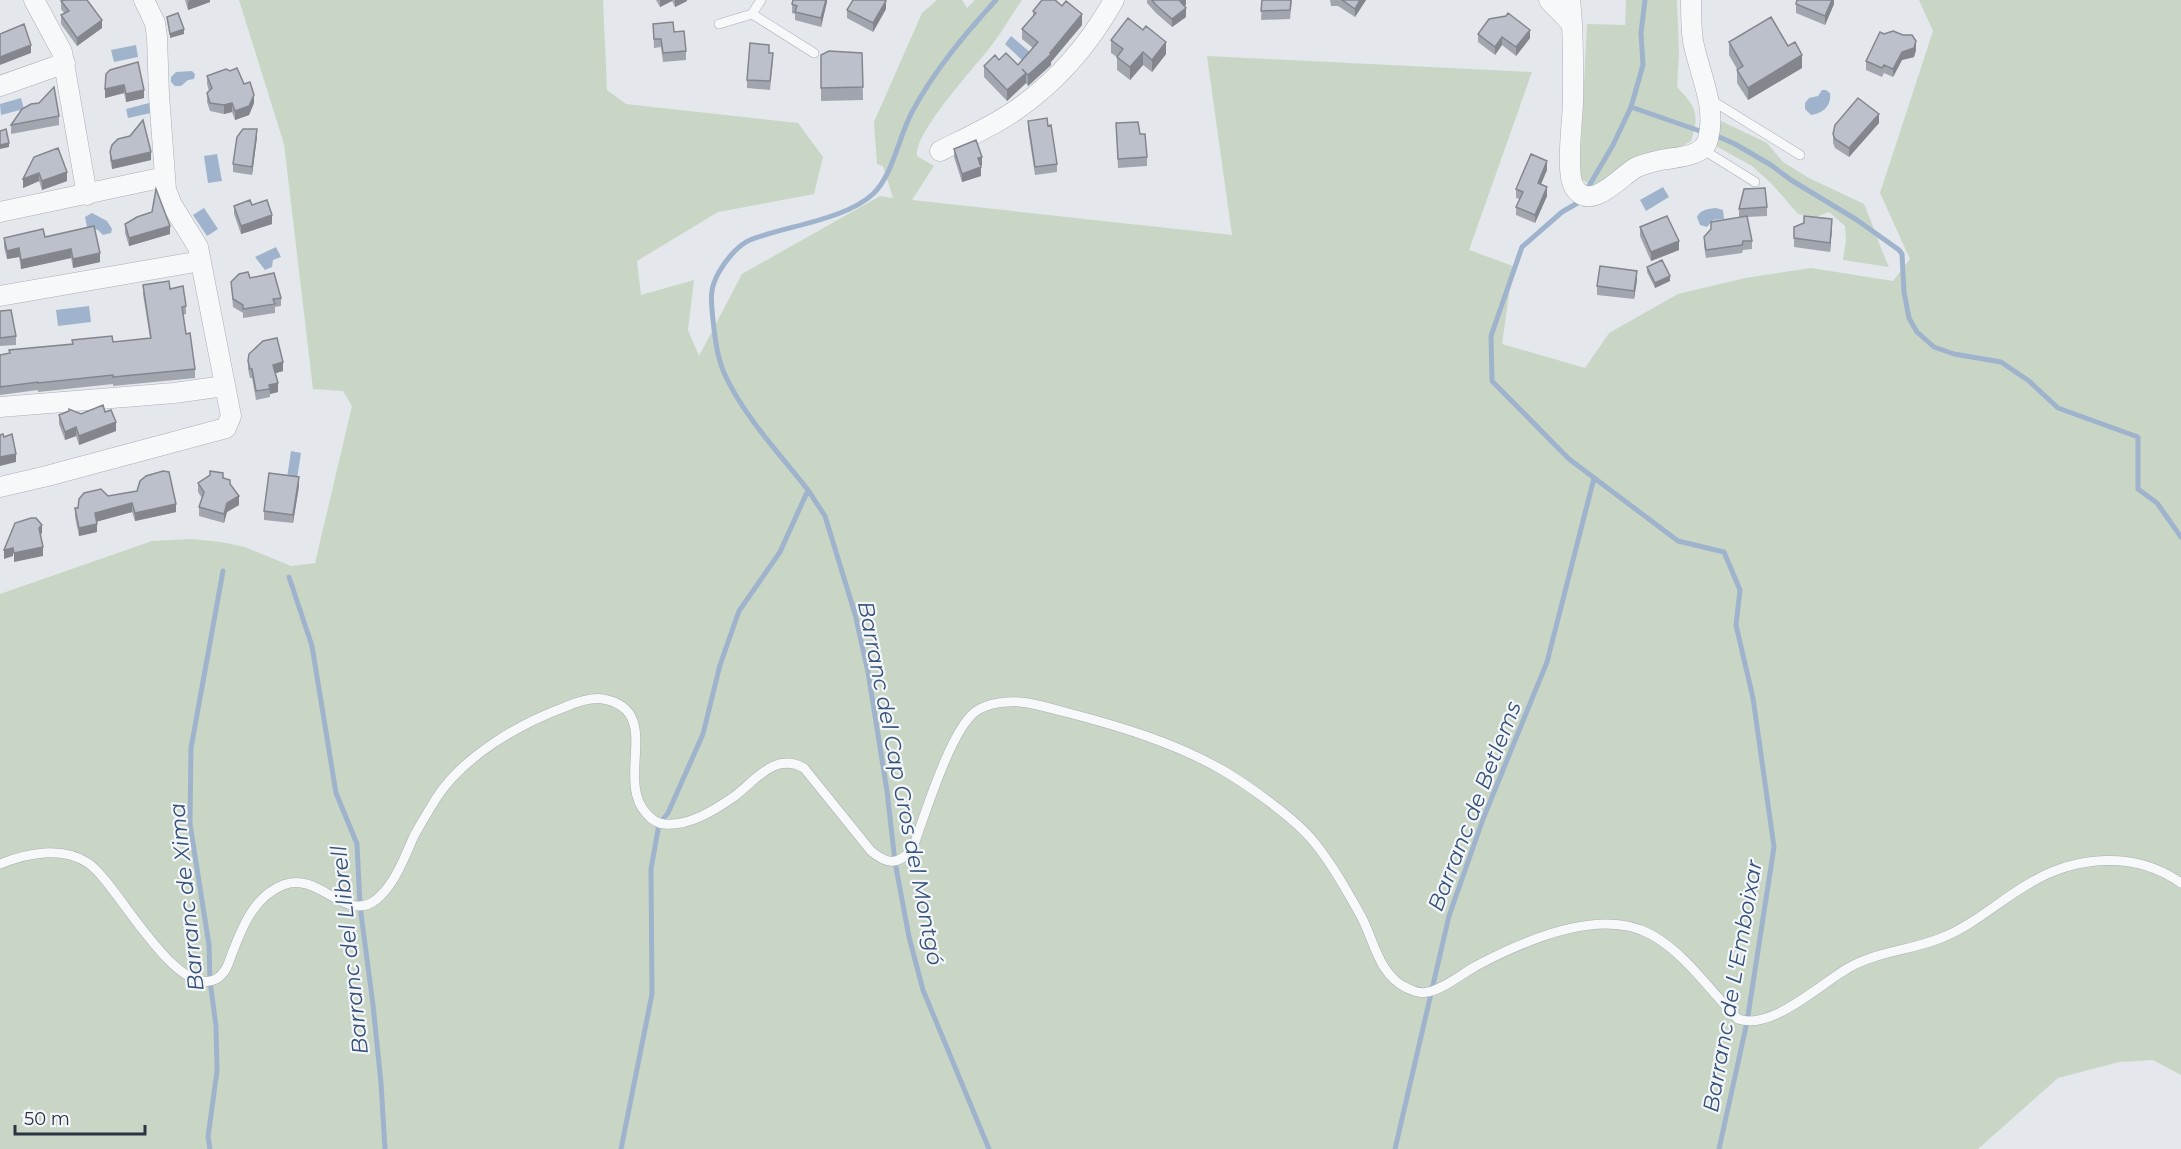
<svg xmlns="http://www.w3.org/2000/svg" width="2181" height="1149" font-family="Montserrat,sans-serif">
<style>
.green{fill:#c9d6c5}
.water{fill:#9fb4cc}
.lines{fill:none;stroke-linecap:round;stroke-linejoin:round}
.stream{stroke:#9fb4cc;stroke-width:5}
.service-casing{stroke:#a9aeb7;stroke-width:10}
.minor-casing{stroke:#a9aeb7;stroke-width:21}
.service{stroke:#f7f8fa;stroke-width:9}
.minor{stroke:#f7f8fa;stroke-width:20}
.wall{fill:#a1a5ae}
.shaded-wall{fill:#83868d}
.building{fill:#bbc0ca;stroke:#83868d;stroke-width:1.5}
.labels{text-anchor:middle;stroke-width:4.5;stroke-linejoin:round;paint-order:stroke}
.water-label{font-size:22px;font-style:italic;fill:#34527a;stroke:#f4f6f9}
</style>
<rect width="100%" height="100%" fill="#e4e7ec"/>
<path class="green" d="M 239,0 L 603,0 L 607,90 L 626,104 L 798,123 L 823,157 L 814,194 L 718,212 L 637,261 L 641,295 L 694,280 L 688,330 L 699,356 L 742,274 L 880,196 L 893,198 L 883,166 L 877,164 L 874,122 L 922,13 L 937,0 L 962,0 L 967,8 L 975,0 L 1022,0 C 1012,14 1004,29 994,42 C 978,64 914,132 917,156 L 934,166 L 912,200 L 1232,235 L 1207,56 L 1532,72 L 1469,250 L 1513,266 L 1502,344 L 1585,368 L 1609,333 L 1678,294 L 1745,278 L 1811,268 L 1893,281 L 1910,259 L 1880,193 L 1933,31 L 1919,0 L 2181,0 L 2181,1075 L 2153,1060 L 2119,1062 L 2058,1078 L 1978,1149 L 0,1149 L 0,594 L 152,541 L 191,539 L 221,542 L 245,547 L 291,566 L 315,563 L 352,406 L 343,391 L 313,389 L 284,144 Z
M 1626,0 L 1677,0 L 1679,52 L 1677,87 C 1696,107 1700,114 1691,141 L 1682,146 L 1645,155 L 1594,187 L 1581,179 L 1580,163 L 1587,24 L 1625,25 Z
M 1721,121 L 1767,143 L 1783,162 L 1809,178 L 1864,204 C 1873,225 1879,245 1889,267 L 1843,260 L 1846,240 L 1845,226 L 1829,212 L 1816,217 L 1798,214 L 1771,183 L 1752,166 L 1716,146 Z"/>
<path class="water" d="M 1011,36 L 1031,53 L 1024,62 L 1005,44 Z
M 136,45 L 138,57 L 114,62 L 111,50 Z
M 192,71 L 195,74 L 194,79 L 188,80 L 181,86 L 175,86 L 171,82 L 171,77 L 176,72 Z
M 1822,90 L 1826,90 L 1830,93 C 1832,105 1823,114 1811,115 L 1805,109 L 1805,103 L 1809,98 L 1818,96 Z
M 21,98 L 24,109 L 1,115 L 0,104 Z
M 149,103 L 151,113 L 128,118 L 126,109 Z
M 217,154 L 222,181 L 208,183 L 204,156 Z
M 1663,187 L 1669,197 L 1646,211 L 1640,200 Z
M 204,208 L 218,229 L 207,236 L 193,215 Z
M 1716,208 L 1723,210 L 1724,219 L 1713,220 L 1707,227 L 1700,225 L 1697,217 C 1701,209 1708,209 1716,208 Z
M 92,213 L 107,221 L 112,229 L 111,233 L 103,235 L 98,230 L 87,227 L 85,217 Z
M 276,247 L 281,257 L 273,260 L 272,267 L 265,270 L 255,257 Z
M 89,306 L 91,322 L 58,326 L 56,310 Z
M 291,451 L 301,453 L 297,479 L 287,478 Z"/>
<g class="lines">
<path class="stream" d="M 1631,107 L 1700,131
M 1717,136 L 1735,144 L 1771,165 L 1791,180 L 1857,220 L 1899,250 L 1902,254 L 1904,292 L 1909,318 L 1917,332 L 1934,347 L 1954,354 L 2001,362 L 2029,381 L 2058,408 L 2138,437 L 2138,489 L 2157,503 L 2181,537
M 1589,186 L 1613,145 L 1631,107 L 1643,65 L 1641,33 L 1645,0
M 1581,201 L 1562,212 L 1522,247 L 1491,336 L 1492,381 L 1569,459 L 1678,541 L 1724,552 L 1740,590 L 1736,625 L 1753,698 L 1774,847 L 1747,1022 L 1719,1149
M 808,490 L 825,516 L 855,614 L 868,672 L 887,791 L 895,862 L 909,937 L 923,990 L 989,1149
M 289,577 L 312,646 L 336,793 L 357,844 L 360,906 L 373,1005 L 381,1083 L 385,1149
M 210,1149 L 208,1137 L 217,1071 L 216,1026 L 210,981 L 209,945 L 190,824 L 191,748 L 223,571
M 621,1149 L 652,994 L 651,869 L 659,824 L 668,813 L 703,734 L 720,665 L 739,611 L 780,552 L 808,490 C 780,454 746,419 726,377 C 717,359 715,338 713,320 C 711,300 709,289 719,272 C 725,261 738,245 750,240 C 785,226 845,220 873,194 C 893,175 899,136 912,112 C 934,71 964,35 996,0
M 1395,1149 L 1449,916 L 1483,819 L 1547,662 L 1594,478"/>
<g class="service-casing">
<path id="service" d="M 752,14 L 761,0
M 719,24 L 752,14 L 814,53
M 1711,100 L 1800,155
M 1702,149 L 1755,182
M 0,864 C 27,853 62,846 88,863 C 116,881 176,1001 216,979 C 227,973 229,961 233,951 C 243,925 255,896 283,885 C 319,870 346,925 377,899 C 395,884 404,858 414,836 C 421,823 429,810 437,797 C 465,755 519,724 565,707 C 577,702 591,697 603,699 C 664,710 615,779 646,813 C 651,819 657,824 665,824 C 689,826 713,811 732,798 C 755,782 774,751 804,768 L 871,851 C 887,864 896,866 912,850 C 924,818 950,731 975,712 C 988,702 1012,700 1028,703 C 1040,705 1053,709 1065,712 C 1119,726 1176,743 1224,771 C 1249,786 1296,819 1314,842 C 1332,864 1347,891 1361,916 C 1374,940 1379,976 1407,988 C 1413,991 1421,994 1428,992 C 1445,988 1460,975 1476,966 C 1523,941 1601,906 1652,935 C 1687,955 1710,991 1738,1019 C 1772,1031 1821,983 1850,967 C 1879,951 1912,950 1941,938 C 1974,925 2000,900 2030,883 C 2077,855 2136,851 2181,883"/>
</g>
<g class="minor-casing">
<path id="minor" d="M 34,0 L 62,52 L 87,195
M 1549,0 L 1571,23
M 1570,0 C 1574,33 1573,68 1573,100 C 1573,120 1565,171 1574,187 C 1590,213 1620,177 1635,168 C 1643,164 1652,162 1661,160 C 1676,157 1704,157 1708,139 C 1717,106 1699,73 1693,41 C 1691,28 1691,14 1691,0
M 0,86 L 65,63
M 940,151 C 964,139 991,127 1013,112 C 1056,83 1089,45 1114,0
M 0,212 L 165,177
M 0,296 L 201,261
M 0,407 L 174,393 L 224,386
M 0,487 L 47,476 L 226,428 L 231,416 L 198,247 L 172,205 L 166,190 L 159,95 L 157,37 L 155,23 L 144,0"/>
</g>
<use href="#service" class="service"/>
<use href="#minor" class="minor"/>
</g>
<path class="wall" d="M 185,0 L 210,0 L 210,2 L 188,10 Z
M 656,0 L 687,0 L 687,1 L 675,7 L 672,1 L 660,7 Z
M 827,0 L 821,27 L 795,20 L 795,14 L 792,13 L 792,4 Z
M 1147,0 L 1186,0 L 1186,5 L 1184,6 L 1186,17 L 1172,27 L 1156,13 L 1147,3 Z
M 1262,0 L 1292,0 L 1290,19 L 1261,20 Z
M 1330,0 L 1366,0 L 1355,17 L 1338,6 L 1331,6 Z
M 1834,0 L 1834,4 L 1825,25 L 1796,13 L 1796,4 Z
M 61,1 L 102,28 L 77,46 L 61,24 L 61,15 L 64,13 L 61,9 Z
M 886,9 L 873,32 L 847,18 L 847,10 Z
M 1033,11 L 1082,25 L 1051,62 L 1051,65 L 1028,86 L 1026,83 L 1007,101 L 984,77 L 984,66 L 999,60 L 1018,65 L 1033,48 L 1022,39 L 1022,29 L 1033,17 Z
M 1506,16 L 1530,38 L 1516,56 L 1502,45 L 1495,55 L 1478,42 L 1478,34 Z
M 653,24 L 674,32 L 686,51 L 686,60 L 663,62 L 661,47 L 654,48 Z
M 1111,40 L 1166,54 L 1152,72 L 1143,65 L 1130,80 L 1117,70 L 1117,57 L 1111,53 Z
M 1729,42 L 1802,68 L 1748,100 L 1737,83 L 1737,69 L 1729,55 Z
M 1916,50 L 1914,57 L 1902,60 L 1893,77 L 1884,73 L 1882,77 L 1866,70 L 1866,61 Z
M 862,53 L 863,100 L 821,101 L 821,55 Z
M 773,61 L 770,90 L 747,88 L 747,80 Z
M 110,70 L 144,98 L 126,102 L 124,93 L 105,98 Z
M 207,76 L 244,84 L 254,103 L 249,115 L 235,120 L 232,112 L 224,114 L 210,111 L 207,102 L 207,93 L 209,91 L 207,84 Z
M 59,116 L 59,125 L 11,134 L 11,125 Z
M 1028,121 L 1048,126 L 1057,164 L 1057,172 L 1035,175 L 1028,129 Z
M 1116,123 L 1140,134 L 1147,157 L 1147,166 L 1118,168 Z
M 1879,123 L 1849,157 L 1835,148 L 1833,143 L 1833,134 Z
M 257,137 L 252,175 L 233,172 L 233,164 Z
M 954,149 L 982,165 L 981,166 L 981,176 L 962,182 L 954,157 Z
M 110,152 L 151,160 L 112,169 L 110,160 Z
M 34,157 L 67,181 L 42,190 L 39,181 L 23,188 Z
M 1547,170 L 1541,184 L 1547,196 L 1535,223 L 1516,215 L 1516,207 L 1520,199 L 1516,198 L 1516,189 Z
M 252,205 L 272,224 L 241,234 L 234,214 L 234,206 Z
M 1767,207 L 1767,216 L 1747,217 L 1752,241 L 1752,249 L 1743,250 L 1742,253 L 1706,258 L 1704,246 L 1704,237 L 1711,229 L 1739,218 L 1739,209 Z
M 125,224 L 170,234 L 129,246 L 125,233 Z
M 1640,227 L 1679,250 L 1651,261 L 1640,236 Z
M 1794,227 L 1832,228 L 1830,252 L 1794,247 Z
M 45,237 L 100,262 L 73,268 L 71,258 L 21,269 L 19,257 L 7,259 L 4,247 L 4,238 Z
M 1647,267 L 1670,281 L 1655,288 L 1647,272 Z
M 250,278 L 281,298 L 281,306 L 275,307 L 275,313 L 243,318 L 243,313 L 233,307 L 231,282 Z
M 1637,280 L 1634,299 L 1597,295 L 1597,286 Z
M 143,285 L 170,289 L 186,306 L 186,314 L 183,315 L 186,334 L 195,369 L 195,378 L 113,386 L 113,384 L 38,392 L 38,390 L 0,395 L 0,355 L 113,342 L 150,338 L 143,294 Z
M 0,311 L 16,336 L 16,345 L 0,346 Z
M 248,361 L 283,371 L 275,373 L 278,392 L 270,394 L 270,397 L 256,400 L 252,378 L 250,378 L 248,369 Z
M 69,409 L 81,414 L 105,412 L 116,431 L 79,445 L 76,436 L 65,440 L 59,424 L 59,415 L 69,411 Z
M 223,478 L 230,485 L 239,505 L 227,512 L 224,523 L 199,516 L 199,507 L 202,498 L 198,492 L 198,483 Z
M 299,486 L 293,523 L 264,520 L 264,511 Z
M 108,496 L 176,512 L 135,521 L 132,512 L 96,522 L 97,532 L 79,536 L 75,517 L 75,508 Z"/>
<path class="shaded-wall" d="M 191,0 L 210,0 L 210,2 L 188,10 L 188,1 Z
M 660,0 L 672,0 L 672,1 L 660,7 Z
M 675,0 L 687,0 L 687,1 L 675,7 Z
M 826,0 L 827,0 L 827,2 L 821,27 L 821,18 Z
M 1181,0 L 1186,0 L 1186,5 L 1180,9 L 1180,1 Z
M 1360,0 L 1366,0 L 1355,17 L 1355,9 Z
M 1832,0 L 1834,0 L 1834,4 L 1825,25 L 1825,16 Z
M 886,1 L 886,9 L 873,32 L 873,23 Z
M 1186,8 L 1186,17 L 1172,27 L 1172,19 Z
M 1082,14 L 1082,25 L 1051,62 L 1051,65 L 1028,86 L 1028,75 Z
M 102,20 L 102,28 L 77,46 L 77,38 Z
M 184,29 L 184,34 L 170,38 L 170,34 Z
M 1530,30 L 1530,38 L 1516,56 L 1516,47 Z
M 1502,37 L 1502,45 L 1495,55 L 1495,47 Z
M 1916,41 L 1916,50 L 1914,57 L 1902,60 L 1893,77 L 1893,69 L 1902,52 Z
M 1166,42 L 1166,54 L 1152,72 L 1152,60 Z
M 31,45 L 31,53 L 0,65 L 0,57 Z
M 1143,52 L 1143,65 L 1130,80 L 1130,67 Z
M 1802,55 L 1802,68 L 1748,100 L 1748,88 Z
M 1026,73 L 1026,83 L 1007,101 L 1007,90 Z
M 124,85 L 124,93 L 105,98 L 105,89 Z
M 144,90 L 144,98 L 126,102 L 126,94 Z
M 254,95 L 254,103 L 249,115 L 235,120 L 235,111 Z
M 232,103 L 232,112 L 224,114 L 224,105 Z
M 1879,114 L 1879,123 L 1849,157 L 1849,148 Z
M 257,129 L 257,137 L 252,175 L 252,167 Z
M 9,143 L 9,147 L 0,149 L 0,145 Z
M 151,152 L 151,160 L 112,169 L 112,161 Z
M 982,157 L 982,165 L 978,167 L 978,158 Z
M 1547,161 L 1547,170 L 1538,191 L 1538,183 Z
M 981,167 L 981,176 L 962,182 L 962,174 Z
M 67,172 L 67,181 L 42,190 L 42,181 Z
M 39,173 L 39,181 L 23,188 L 23,179 Z
M 1547,187 L 1547,196 L 1535,223 L 1535,215 Z
M 272,215 L 272,224 L 241,234 L 241,226 Z
M 1832,219 L 1832,228 L 1830,252 L 1830,243 Z
M 170,226 L 170,234 L 129,246 L 129,238 Z
M 1679,241 L 1679,250 L 1651,261 L 1651,252 Z
M 19,248 L 19,257 L 7,259 L 7,251 Z
M 71,249 L 71,258 L 21,269 L 21,260 Z
M 100,253 L 100,262 L 73,268 L 73,259 Z
M 1637,271 L 1637,280 L 1634,299 L 1634,291 Z
M 1670,276 L 1670,281 L 1655,288 L 1655,283 Z
M 283,362 L 283,371 L 273,374 L 273,365 Z
M 278,383 L 278,392 L 270,394 L 269,385 Z
M 116,422 L 116,431 L 79,445 L 79,436 Z
M 76,427 L 76,436 L 65,440 L 65,432 Z
M 16,454 L 16,462 L 0,466 L 0,457 Z
M 299,477 L 299,486 L 293,523 L 293,515 Z
M 239,496 L 239,505 L 227,512 L 224,523 L 224,514 L 227,503 Z
M 132,503 L 132,512 L 95,522 L 95,513 Z
M 176,504 L 176,512 L 135,521 L 135,513 Z
M 97,524 L 97,532 L 79,536 L 79,528 Z
M 42,525 L 42,533 L 39,537 L 39,528 Z
M 43,547 L 43,556 L 14,562 L 14,553 Z
M 13,548 L 13,556 L 4,559 L 4,550 Z"/>
<path class="building" d="M 65,0 L 87,0 L 102,20 L 77,38 L 61,15 L 69,11 L 61,1 Z
M 793,0 L 826,0 L 821,18 L 795,12 L 797,6 L 792,4 Z
M 853,0 L 884,0 L 886,1 L 873,23 L 847,10 Z
M 1042,0 L 1055,0 L 1062,6 L 1066,1 L 1082,14 L 1050,53 L 1051,54 L 1049,56 L 1028,75 L 1022,69 L 1026,73 L 1007,90 L 984,66 L 995,55 L 999,60 L 1006,53 L 1018,65 L 1038,42 L 1022,29 L 1036,13 L 1033,11 Z
M 1152,0 L 1181,0 L 1180,1 L 1186,8 L 1172,19 L 1156,5 Z
M 1262,0 L 1291,0 L 1290,10 L 1261,11 Z
M 1342,0 L 1360,0 L 1355,9 Z
M 1797,0 L 1832,0 L 1825,16 L 1796,4 Z
M 178,13 L 184,29 L 170,34 L 167,17 Z
M 1508,13 L 1530,30 L 1516,47 L 1502,37 L 1495,47 L 1478,34 L 1489,19 L 1506,16 Z
M 1771,17 L 1788,46 L 1795,42 L 1802,55 L 1748,88 L 1737,70 L 1743,66 L 1729,42 Z
M 1128,18 L 1143,30 L 1146,26 L 1166,42 L 1152,60 L 1143,52 L 1130,67 L 1117,57 L 1123,49 L 1111,40 Z
M 673,22 L 674,32 L 684,31 L 686,51 L 663,53 L 661,39 L 654,39 L 653,24 Z
M 24,24 L 31,45 L 0,57 L 0,34 Z
M 1893,31 L 1903,35 L 1912,35 L 1916,41 L 1914,48 L 1902,52 L 1893,69 L 1884,65 L 1882,68 L 1866,61 L 1880,32 L 1884,34 Z
M 750,43 L 769,45 L 769,53 L 773,53 L 770,81 L 747,80 Z
M 829,51 L 862,53 L 863,87 L 821,88 L 821,55 Z
M 138,62 L 144,90 L 126,94 L 124,85 L 105,89 L 106,74 L 110,70 Z
M 237,68 L 244,84 L 250,82 L 254,95 L 249,106 L 235,111 L 232,103 L 224,105 L 210,103 L 207,93 L 212,88 L 207,76 L 226,69 L 230,71 Z
M 54,87 L 59,116 L 11,125 L 22,109 L 31,104 L 39,103 Z
M 1858,98 L 1879,114 L 1849,148 L 1835,139 L 1833,134 L 1835,125 Z
M 1047,118 L 1048,126 L 1051,125 L 1057,164 L 1035,167 L 1028,121 Z
M 143,120 L 151,152 L 112,161 L 110,152 L 112,145 L 118,139 L 130,136 Z
M 1138,122 L 1140,134 L 1145,134 L 1147,157 L 1118,159 L 1116,123 Z
M 6,129 L 9,143 L 0,145 L 0,131 Z
M 243,129 L 257,129 L 252,167 L 233,164 L 237,137 Z
M 976,140 L 982,157 L 978,158 L 981,167 L 962,174 L 954,149 Z
M 58,148 L 67,172 L 42,181 L 39,173 L 23,179 L 34,157 Z
M 1531,154 L 1547,161 L 1538,183 L 1547,187 L 1535,215 L 1516,207 L 1523,192 L 1516,189 Z
M 1765,188 L 1767,207 L 1739,209 L 1744,189 Z
M 156,189 L 170,226 L 129,238 L 125,224 L 137,217 L 152,212 Z
M 250,200 L 252,205 L 267,200 L 272,215 L 241,226 L 234,206 Z
M 1667,216 L 1679,241 L 1651,252 L 1640,227 Z
M 1747,216 L 1752,241 L 1743,241 L 1742,245 L 1706,250 L 1704,237 L 1711,229 L 1711,222 Z
M 1804,216 L 1832,219 L 1830,243 L 1794,238 L 1794,227 L 1804,223 Z
M 94,226 L 100,253 L 73,259 L 71,249 L 21,260 L 19,248 L 7,251 L 4,238 L 43,229 L 45,237 Z
M 1662,260 L 1670,276 L 1655,283 L 1647,267 Z
M 1600,266 L 1637,271 L 1634,291 L 1597,286 Z
M 248,272 L 250,278 L 274,273 L 281,298 L 273,299 L 275,304 L 243,309 L 243,305 L 233,299 L 231,282 L 239,274 Z
M 169,281 L 170,289 L 183,286 L 186,306 L 182,307 L 186,334 L 190,333 L 195,369 L 113,377 L 113,375 L 38,383 L 38,382 L 0,387 L 0,355 L 10,353 L 9,350 L 73,344 L 72,340 L 112,336 L 113,342 L 151,338 L 143,285 Z
M 11,310 L 16,336 L 0,338 L 0,311 Z
M 277,338 L 283,362 L 273,365 L 278,383 L 269,385 L 270,389 L 256,391 L 252,369 L 250,369 L 248,361 L 249,354 L 263,341 Z
M 103,405 L 105,412 L 111,410 L 116,422 L 79,436 L 76,427 L 65,432 L 59,415 L 69,411 L 69,409 L 81,414 Z
M 3,434 L 4,437 L 12,434 L 16,454 L 0,457 L 0,435 Z
M 163,471 L 169,472 L 176,504 L 135,513 L 132,503 L 95,513 L 97,524 L 79,528 L 75,508 L 78,508 L 79,499 L 84,493 L 101,489 L 108,496 L 137,491 L 140,481 L 146,476 Z
M 210,471 L 223,473 L 223,478 L 230,480 L 230,484 L 239,496 L 227,503 L 224,514 L 199,507 L 204,492 L 198,483 L 210,475 Z
M 269,473 L 299,477 L 293,515 L 264,511 Z
M 31,518 L 36,518 L 42,525 L 39,528 L 43,547 L 14,553 L 13,548 L 4,550 L 15,523 Z"/>
<g class="labels">
<g class="water-label">
<text transform="translate(901 783) rotate(79)" y="8">Barranc del Cap Gros del Montgó</text>
<text transform="translate(1474 806) rotate(-69)" y="8">Barranc de Betlems</text>
<text transform="translate(186 897) rotate(-96)" y="8">Barranc de Xima</text>
<text transform="translate(349 950) rotate(-96)" y="8">Barranc del Llibrell</text>
<text transform="translate(1732 986) rotate(-80)" y="8">Barranc de L'Emboixar</text>
</g>
</g>
<path d="M15 1125v9h130v-9" fill="none" stroke="#2b3445" stroke-width="3"/>
<text x="24" y="1125" font-size="18" fill="#2b3445" stroke="#f4f6f9" stroke-width="4.5" paint-order="stroke">50 m</text>
</svg>
